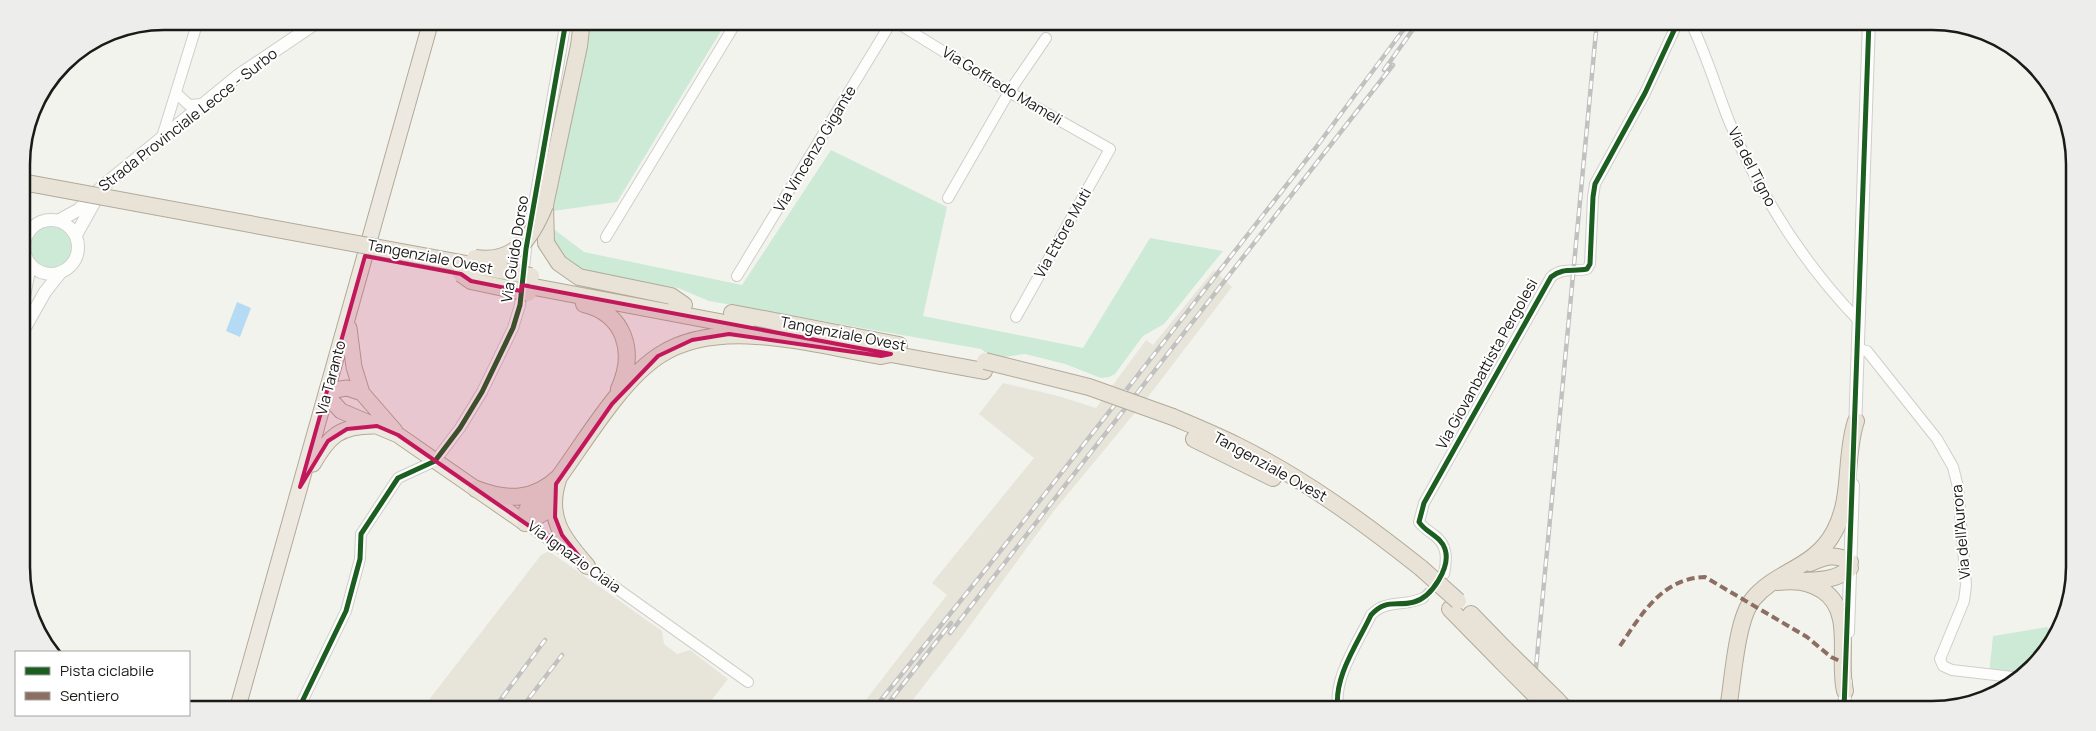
<svg xmlns="http://www.w3.org/2000/svg" width="2096" height="731" font-family="Manrope,sans-serif">
<style>
.built{fill:#e7e5da}
.green{fill:#ccead6}
.water{fill:#b5daf3}
.lines{fill:none;stroke-linecap:round;stroke-linejoin:round}
.minor-tunnel{stroke:#d3d2ce;stroke-width:10;stroke-dasharray:10 5;stroke-linecap:butt}
.minor-casing{stroke:#cfcecb;stroke-width:12}
.tertiary-casing{stroke:#cfcecb;stroke-width:14}
.primary-casing{stroke:#b2aa99;stroke-width:17}
.trunk-casing{stroke:#b2aa99;stroke-width:18}
.minor{stroke:#fdfdfc;stroke-width:10}
.tertiary{stroke:#fdfdfc;stroke-width:12}
.primary{stroke:#ede9e0;stroke-width:15}
.trunk{stroke:#e8e2d7;stroke-width:16}
.rail-casing{stroke:#c1c1c0;stroke-width:4.5}
.rail{stroke:#fff;stroke-width:2.5;stroke-dasharray:8;stroke-linecap:butt}
.trunk-bridge-casing{stroke:#b2aa99;stroke-width:18;stroke-linecap:butt}
.trunk-bridge{stroke:#e8e2d7;stroke-width:16}
.quiet{stroke:#8d6e63;stroke-width:4;stroke-dasharray:8 4;stroke-linecap:butt}
.cycleway-casing{stroke:#fff;stroke-width:8}
.cycleway{stroke:#1b5e20;stroke-width:5}
.marked{fill:#c2185b;fill-opacity:0.2;stroke:#c2185b;stroke-width:4;stroke-linejoin:round}
.labels{text-anchor:middle;stroke-width:4;stroke-linejoin:round;paint-order:stroke}
.street-label{font-size:15px;fill:#1b1a17;stroke:#fff}
.rim{fill:none;stroke:#1b1a17;stroke-width:2.5}
</style>
<rect width="100%" height="100%" fill="#f3f3ee"/>
<path class="built" d="M 1214,270 L 1232,287 L 1148,397 L 1053,512 L 961,638 L 905,710 L 858,710 L 947,595 L 932,583 L 1034,458 L 979,414 L 1003,383 L 1058,396 L 1096,408 L 1146,340 L 1153,345 Z
M 549,551 L 662,631 L 664,644 L 677,654 L 690,650 L 728,679 L 704,710 L 421,710 L 541,555 Z"/>
<path class="green" d="M 592,21 L 727,21 L 617,202 L 553,211 Z
M 831,150 L 947,207 L 923,316 L 1083,348 L 1150,238 L 1223,251 L 1164,324 L 1143,336 L 1115,374 L 1109,377 L 1101,378 L 1065,364 L 1025,354 L 1004,357 L 985,352 L 981,349 L 709,301 L 678,288 L 587,272 L 571,266 L 553,243 L 551,227 L 584,252 L 742,285 Z
M30 247a21 21 0 1 1 42 0a21 21 0 1 1-42 0Z
M 2047,627 L 2053,633 L 2021,678 L 1989,674 L 1993,636 Z"/>
<path class="water" d="M 237,302 L 251,308 L 240,337 L 226,331 Z"/>
<g class="lines">
<path class="minor-tunnel" d="M 1423,598 L 1440,579"/>
<g class="minor-casing">
<path id="minor" d="M 894,21 L 1009,92 L 1110,149 L 1016,317
M 1690,21 C 1706,53 1716,88 1729,121 C 1760,195 1804,264 1859,321
M 176,93 L 189,105 L 203,104
M 162,137 L 198,21
M 948,198 L 1009,92 L 1046,38
M 606,237 L 737,21
M 737,276 L 892,21
M 1858,349 L 1867,351 L 1937,439 L 1953,467 L 1958,487 L 1966,585 L 1964,601 L 1940,659 L 1943,666 L 1952,670 L 2021,678
M 525,523 L 748,682
M 1444,574 C 1447,559 1448,545 1434,535 C 1428,530 1423,528 1419,522 L 1424,503 L 1551,277 C 1563,267 1573,272 1587,269 L 1590,264 L 1593,197 L 1595,184 L 1645,93 L 1677,24 L 1681,21
M 298,710 L 346,611 L 360,559 L 361,534 L 398,478 L 435,461 L 460,428 L 482,392 L 513,328 L 520,305 L 526,249 L 566,21
M 1338,710 C 1333,677 1358,643 1371,615 C 1386,599 1405,607 1423,598"/>
</g>
<g class="tertiary-casing">
<path id="tertiary" d="M24 247a27 27 0 1 1 54 0a27 27 0 1 1-54 0Z
M 58,221 L 78,210 L 103,186 L 239,75 L 319,21
M 76,235 L 96,199
M 22,307 L 30,265
M 23,331 L 45,292 L 60,273
M 1855,430 L 1869,21
M 1848,632 L 1853,485
M 1844,709 L 1846,682"/>
</g>
<g class="primary-casing">
<path id="primary" d="M 349,328 L 354,367 L 362,393 L 395,431
M 328,391 L 331,400 L 341,411 L 398,435 L 525,523
M 328,391 L 347,388 L 362,393
M 313,464 C 329,436 340,426 373,426
M 237,710 L 431,21"/>
</g>
<g class="trunk-casing">
<path id="trunk" d="M 582,21 L 579,46 L 545,205 L 546,243 L 559,263 L 579,277 L 671,296 L 684,305
M 529,286 L 746,327
M 584,304 C 625,314 636,352 619,389
M 732,313 L 899,345
M 880,352 L 984,371
M 1173,417 C 1194,426 1216,435 1236,445 C 1303,478 1363,522 1421,568
M 1194,439 L 1273,478
M 559,477 C 545,516 562,538 587,566
M 476,489 C 507,501 534,501 559,477 C 586,440 621,380 660,355 C 720,316 814,345 881,356 L 891,354
M 542,491 L 527,510 L 525,523 L 543,513 L 553,497
M 1810,563 C 1825,556 1836,553 1850,562
M 1803,581 C 1819,580 1838,580 1850,568
M 1777,582 C 1794,580 1807,581 1822,590 C 1855,611 1837,659 1845,691
M 1450,609 L 1502,662
M 1471,614 L 1506,650
M 1557,700 L 1566,710
M 1728,709 C 1733,681 1736,620 1753,599 C 1777,570 1814,569 1834,532 C 1853,498 1844,457 1856,421"/>
</g>
<use href="#minor" class="minor"/>
<use href="#tertiary" class="tertiary"/>
<use href="#primary" class="primary"/>
<use href="#trunk" class="trunk"/>
<g class="rail-casing">
<path id="rail" d="M 1384,70 L 1419,21
M 950,633 L 1393,65
M 493,710 L 545,640
M 520,710 L 562,655
M 873,710 L 994,559 L 1314,150 L 1410,21
M 883,710 L 951,623
M 1532,710 L 1597,21"/>
</g>
<use href="#rail" class="rail"/>
<g class="trunk-bridge-casing">
<path id="trunk-bridge" d="M 22,182 L 531,276
M 475,258 C 515,264 532,237 545,205
M 461,274 L 471,281 L 528,293
M 985,361 L 1089,387 L 1173,417
M 1421,568 L 1458,601
M 1506,650 L 1557,700
M 1502,662 L 1550,710"/>
</g>
<use href="#trunk-bridge" class="trunk-bridge"/>
<path class="quiet" d="M 1620,646 C 1641,615 1662,578 1705,577 L 1807,637 L 1831,657 L 1842,662"/>
<g class="cycleway-casing">
<path id="cycleway" d="M 1844,709 L 1869,21
M 298,710 L 346,611 L 360,559 L 361,534 L 398,478 L 435,461 L 460,428 L 482,392 L 513,328 L 520,305 L 526,249 L 566,21
M 1338,710 C 1333,677 1358,643 1371,615 C 1386,598 1396,607 1414,602 C 1432,597 1451,567 1445,549 C 1441,536 1426,533 1419,522 L 1424,503 L 1551,277 C 1563,267 1573,272 1587,269 L 1590,264 L 1593,197 L 1595,184 L 1645,93 L 1677,24 L 1681,21"/>
</g>
<use href="#cycleway" class="cycleway"/>
</g>
<path class="marked" d="M 365,256 L 461,274 L 471,281 L 521,291 L 522,285 L 891,354 L 881,356 L 729,334 L 692,340 L 658,356 L 612,404 L 556,484 L 555,517 L 562,535 L 587,566 L 398,435 L 377,426 L 347,429 L 328,441 L 300,487 Z"/>
<g class="labels">
<g class="street-label">
<text transform="translate(1002 86) rotate(31)" y="5">Via Goffredo Mameli</text>
<text transform="translate(188 120) rotate(-38)" y="5">Strada Provinciale Lecce - Surbo</text>
<text transform="translate(815 149) rotate(-59)" y="5">Via Vincenzo Gigante</text>
<text transform="translate(1752 167) rotate(63)" y="5">Via del Tigno</text>
<text transform="translate(1063 233) rotate(-61)" y="5">Via Ettore Muti</text>
<text transform="translate(515 249) rotate(-81)" y="5">Via Guido Dorso</text>
<text transform="translate(430 257) rotate(11)" y="5">Tangenziale Ovest</text>
<text transform="translate(843 334) rotate(11)" y="5">Tangenziale Ovest</text>
<text transform="translate(1487 364) rotate(-61)" y="5">Via Giovanbattista Pergolesi</text>
<text transform="translate(331 378) rotate(-75)" y="5">Via Taranto</text>
<text transform="translate(1270 467) rotate(29)" y="5">Tangenziale Ovest</text>
<text transform="translate(1961 532) rotate(-95)" y="5">Via dell'Aurora</text>
<text transform="translate(574 557) rotate(36)" y="5">Via Ignazio Ciaia</text>
</g>
</g>
<path d="M0 0H2096V731H0ZM164 30H1932A134 134 0 0 1 2066 164V567A134 134 0 0 1 1932 701H164A134 134 0 0 1 30 567V164A134 134 0 0 1 164 30Z" fill="#ededec" fill-rule="evenodd"/>
<path class="rim" d="M164 30H1932A134 134 0 0 1 2066 164V567A134 134 0 0 1 1932 701H164A134 134 0 0 1 30 567V164A134 134 0 0 1 164 30Z"/>
<rect x="15" y="651" width="175" height="65" fill="#ffffff" stroke="#a4a3a2"/>
<rect x="25" y="667" width="25" height="8" fill="#1b5e20" stroke="#a4a3a2"/>
<text x="60" y="676" font-size="15" fill="#1b1a17">Pista ciclabile</text>
<rect x="25" y="692" width="25" height="8" fill="#8d6e63" stroke="#a4a3a2"/>
<text x="60" y="701" font-size="15" fill="#1b1a17">Sentiero</text>
</svg>
